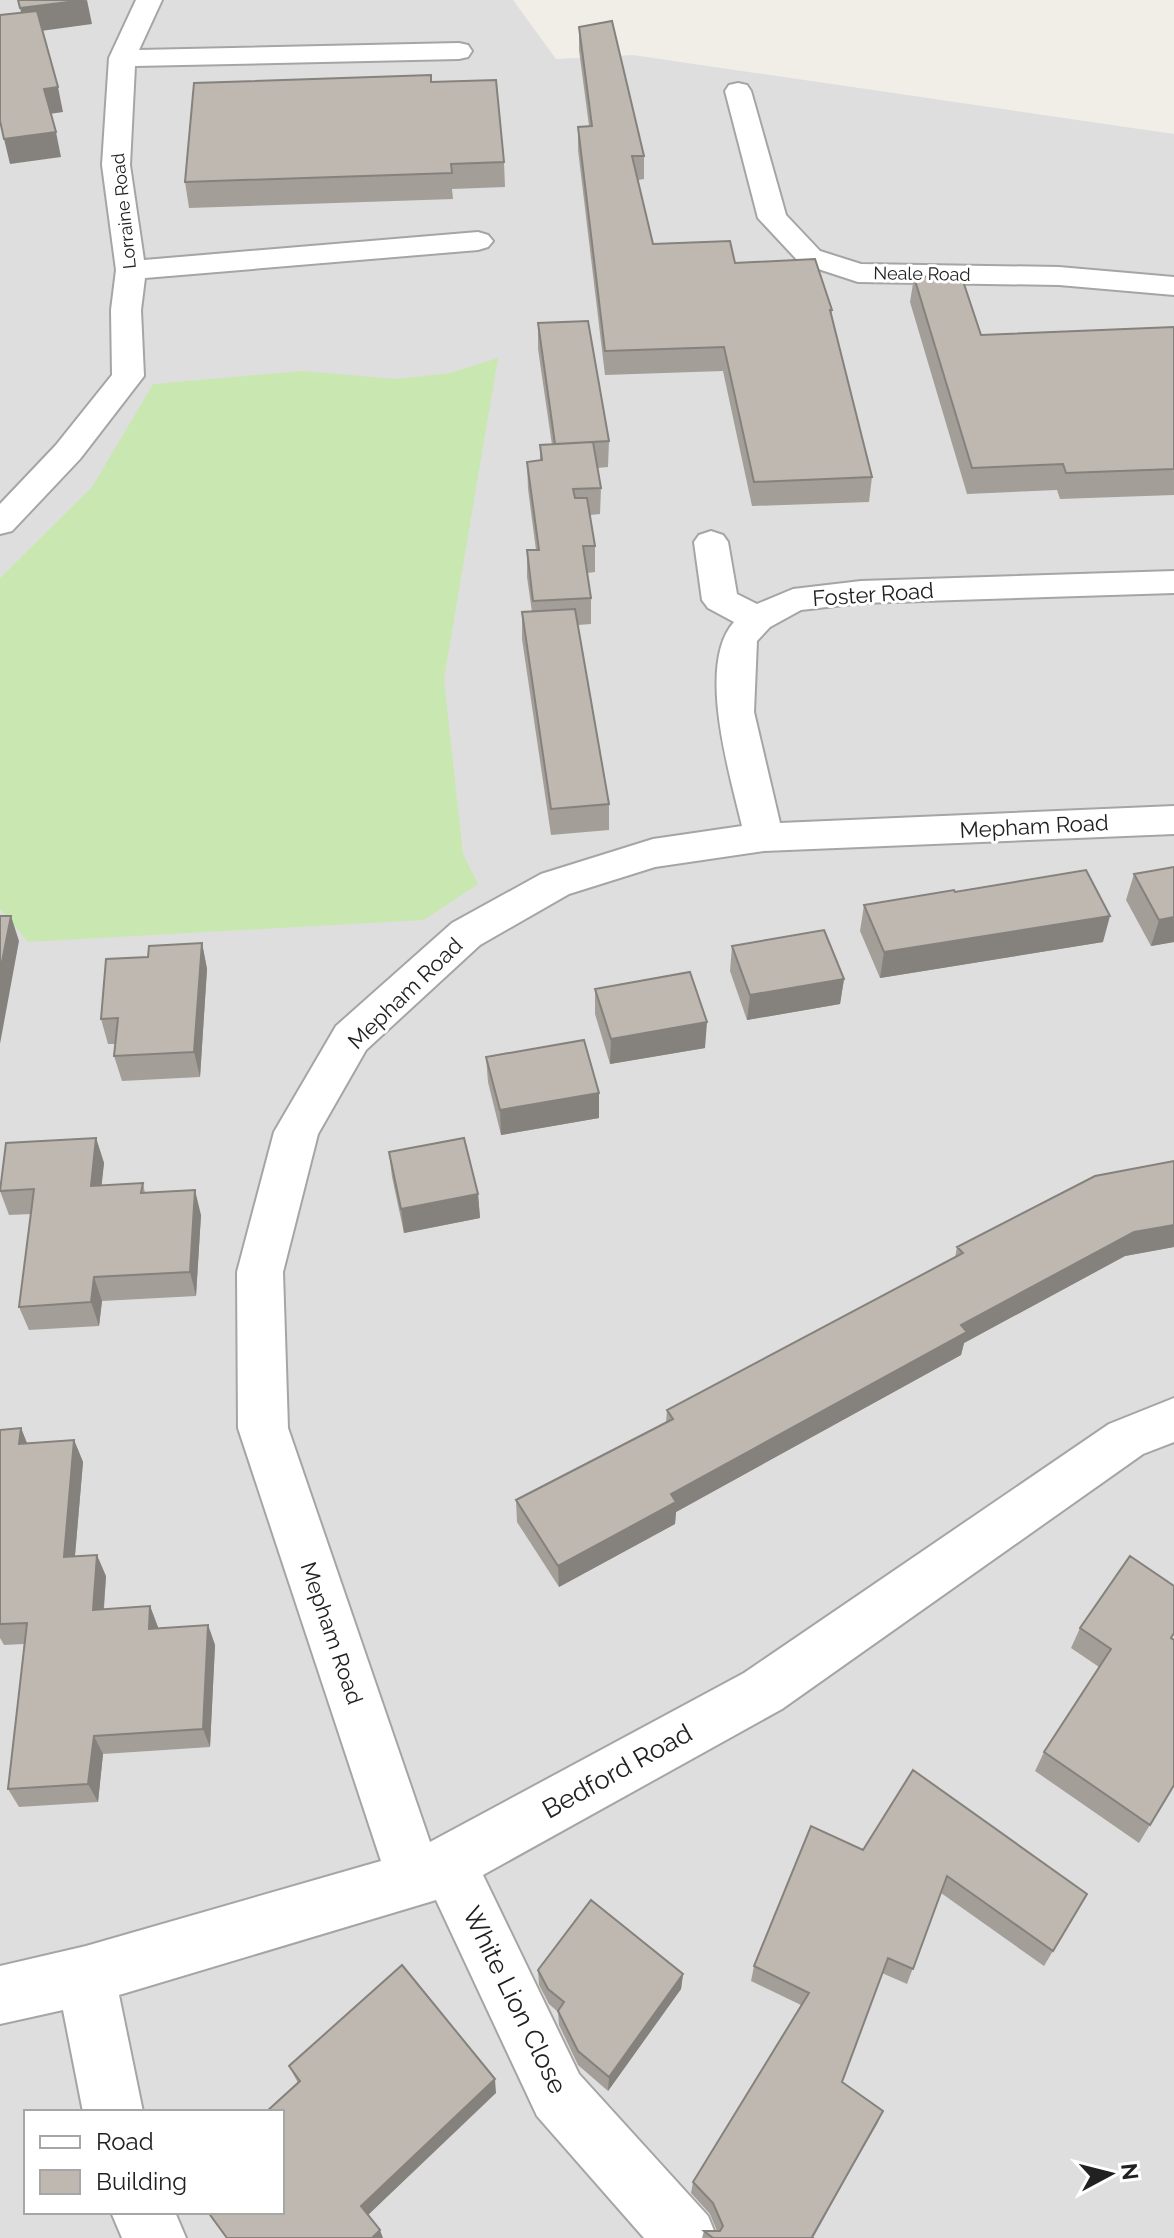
<svg xmlns="http://www.w3.org/2000/svg" width="1174" height="2238" font-family="Raleway,sans-serif">
<style>
.residential{fill:#dfdede;fill-rule:evenodd}
.grass{fill:#c9e8b1}
.lines{fill:none;stroke-linecap:round;stroke-linejoin:round}
.minor-casing{stroke:#a5a5a5;stroke-width:4}
.minor{fill:#fff;fill-rule:evenodd}
.wall{fill:#a39e98}
.shaded-wall{fill:#85817c}
.building{fill:#beb8b1;stroke:#85817c;stroke-width:2}
.labels{text-anchor:middle;stroke-width:6;stroke-linejoin:round;paint-order:stroke}
.far-street-label{font-size:18px;fill:#212121;stroke:#fff}
.street-label{font-size:22px;fill:#212121;stroke:#fff}
.near-street-label{font-size:26px;fill:#212121;stroke:#fff}
</style>
<rect width="100%" height="100%" fill="#f1eee8"/>
<path class="residential" d="M 0,0 L 513,0 L 556,59 L 633,55 L 1174,134 L 1174,2238 L 0,2238 ZM 26,2112 L 282,2112 L 282,2212 L 26,2212 Z"/>
<path class="grass" d="M 498,358 L 444,679 L 463,854 L 478,884 L 424,920 L 28,942 L 0,909 L 0,578 L 92,487 L 153,384 L 302,371 L 396,379 L 450,373 Z"/>
<g class="lines">
<g class="minor-casing">
<path id="minor" d="M 136,0 L 162,0 L 139,50 L 459,43 L 468,45 L 472,51 L 468,57 L 459,59 L 135,66 L 130,165 L 144,260 L 478,232 L 488,235 L 493,241 L 488,247 L 478,250 L 145,278 L 141,310 L 144,376 L 80,459 L 12,531 L 0,534 L 0,504 L 56,445 L 112,375 L 111,310 L 116,270 L 102,165 L 109,58 Z
M 738,83 L 747,85 L 751,91 L 786,215 L 820,251 L 861,264 L 1059,267 L 1174,277 L 1174,295 L 1059,285 L 858,282 L 800,263 L 758,218 L 725,91 L 729,85 Z
M 711,531 L 723,535 L 728,542 L 737,594 L 757,604 L 793,589 L 861,581 L 1174,571 L 1174,593 L 861,603 L 801,610 L 770,627 L 757,641 L 754,712 L 780,823 L 1174,806 L 1174,834 L 764,851 L 655,867 L 569,894 L 480,945 L 366,1050 L 318,1134 L 283,1272 L 288,1428 L 430,1842 L 744,1673 L 1109,1424 L 1174,1398 L 1174,1442 L 1143,1454 L 782,1709 L 483,1875 L 579,2074 L 708,2216 L 717,2238 L 644,2238 L 537,2116 L 436,1900 L 119,1995 L 143,2112 L 83,2112 L 63,2010 L 0,2024 L 0,1966 L 86,1946 L 381,1861 L 238,1428 L 237,1272 L 274,1132 L 336,1026 L 452,923 L 541,874 L 653,839 L 742,826 C 730,775 696,664 734,622 L 708,608 L 702,600 L 694,542 L 699,535 Z
M 111,2212 L 175,2212 L 186,2238 L 122,2238 Z"/>
</g>
<use href="#minor" class="minor"/>
</g>
<path class="wall" d="M 579,27 L 644,156 L 644,179 L 638,180 L 653,244 L 735,263 L 832,310 L 831,317 L 872,477 L 869,502 L 752,506 L 723,371 L 605,375 L 578,150 L 578,127 L 589,126 L 579,50 Z
M 431,82 L 504,162 L 505,187 L 452,189 L 453,199 L 189,208 L 185,182 Z
M 914,277 L 981,335 L 1174,327 L 1174,495 L 1060,499 L 1057,490 L 967,494 L 910,302 Z
M 538,323 L 609,441 L 608,467 L 597,468 L 601,488 L 600,514 L 590,515 L 595,546 L 595,572 L 587,573 L 591,598 L 591,624 L 578,625 L 609,804 L 609,830 L 551,835 L 522,639 L 522,612 L 532,612 L 527,577 L 527,550 L 536,550 L 528,489 L 527,462 L 540,461 L 540,445 L 552,445 L 538,349 Z
M 1174,867 L 1174,942 L 1151,946 L 1126,900 L 1134,874 Z
M 955,892 L 1103,942 L 880,978 L 860,931 L 864,905 Z
M 202,943 L 207,969 L 200,1077 L 122,1081 L 114,1056 L 116,1044 L 108,1044 L 101,1019 L 148,957 Z
M 732,946 L 844,979 L 840,1004 L 747,1020 L 730,971 Z
M 595,989 L 705,1048 L 610,1064 L 595,1014 Z
M 486,1057 L 599,1093 L 599,1118 L 501,1135 L 488,1082 Z
M 96,1138 L 104,1163 L 101,1186 L 143,1183 L 145,1193 L 201,1215 L 196,1296 L 102,1301 L 99,1326 L 29,1330 L 19,1307 L 31,1214 L 9,1215 L 0,1191 Z
M 389,1152 L 478,1194 L 480,1218 L 404,1233 L 392,1177 Z
M 1174,1161 L 1174,1247 L 1125,1256 L 964,1343 L 961,1355 L 676,1512 L 675,1524 L 559,1587 L 517,1522 L 516,1500 L 666,1422 L 667,1410 L 955,1258 L 957,1247 Z
M 21,1428 L 27,1443 L 74,1440 L 83,1462 L 75,1556 L 106,1576 L 104,1609 L 150,1606 L 158,1628 L 208,1625 L 215,1645 L 210,1747 L 103,1754 L 98,1802 L 19,1807 L 8,1789 L 24,1644 L 4,1645 L 0,1638 L 0,1430 Z
M 1080,1628 L 1173,1639 L 1174,1785 L 1139,1843 L 1035,1771 L 1044,1752 L 1099,1667 L 1071,1648 Z
M 863,1850 L 1087,1894 L 1044,1966 L 941,1893 L 907,1984 L 882,1973 L 842,2082 L 883,2111 L 813,2238 L 702,2238 L 704,2231 L 717,2231 L 710,2214 L 691,2193 L 693,2182 L 801,2005 L 751,1981 L 754,1966 Z
M 538,1970 L 683,1974 L 681,1989 L 608,2091 L 578,2065 L 559,2025 L 558,2012 L 549,2004 L 539,1985 Z
M 289,2066 L 496,2093 L 227,2238 L 298,2083 Z"/>
<path class="shaded-wall" d="M 87,0 L 92,24 L 26,33 L 20,8 Z
M 58,87 L 63,112 L 49,114 L 44,89 Z
M 56,132 L 61,157 L 10,164 L 4,139 Z
M 11,916 L 19,941 L 0,1044 L 0,972 Z
M 1110,916 L 1103,942 L 880,978 L 884,952 Z
M 1174,917 L 1174,942 L 1151,946 L 1159,920 Z
M 202,943 L 207,969 L 200,1077 L 194,1052 Z
M 844,979 L 840,1004 L 747,1020 L 750,995 Z
M 707,1022 L 705,1048 L 610,1064 L 611,1039 Z
M 599,1093 L 599,1118 L 501,1135 L 500,1110 Z
M 96,1138 L 104,1163 L 99,1210 L 91,1186 Z
M 195,1190 L 201,1215 L 196,1296 L 190,1272 Z
M 478,1194 L 480,1218 L 404,1233 L 401,1209 Z
M 1174,1225 L 1174,1247 L 1125,1256 L 964,1343 L 961,1355 L 676,1512 L 675,1524 L 559,1587 L 558,1566 L 671,1494 L 961,1325 L 1134,1232 Z
M 94,1277 L 102,1301 L 99,1326 L 91,1302 Z
M 21,1428 L 30,1451 L 19,1444 Z
M 74,1440 L 83,1462 L 73,1578 L 64,1557 Z
M 97,1555 L 106,1576 L 102,1630 L 93,1610 Z
M 150,1606 L 158,1627 L 157,1649 L 149,1629 Z
M 208,1625 L 215,1645 L 210,1747 L 203,1729 Z
M 94,1736 L 103,1754 L 98,1802 L 88,1784 Z
M 683,1974 L 681,1989 L 608,2091 L 609,2077 Z
M 495,2079 L 496,2093 L 366,2217 L 361,2206 Z
M 883,2111 L 877,2124 L 811,2238 Z
M 380,2230 L 383,2238 L 372,2238 Z"/>
<path class="building" d="M 18,0 L 85,0 L 20,8 Z
M 37,11 L 58,87 L 44,89 L 56,132 L 4,139 L 0,121 L 0,15 Z
M 612,21 L 644,156 L 632,156 L 653,244 L 730,241 L 735,263 L 815,259 L 832,310 L 830,310 L 872,477 L 754,482 L 724,347 L 605,351 L 578,127 L 592,126 L 579,27 Z
M 431,75 L 431,82 L 496,80 L 504,162 L 451,164 L 452,173 L 185,182 L 194,83 Z
M 961,275 L 981,335 L 1174,327 L 1174,469 L 1066,473 L 1063,464 L 972,468 L 914,277 Z
M 588,321 L 609,441 L 555,444 L 538,323 Z
M 593,442 L 601,488 L 573,489 L 575,498 L 587,498 L 595,546 L 583,546 L 591,598 L 533,601 L 527,550 L 539,550 L 527,462 L 542,460 L 540,445 Z
M 575,609 L 609,804 L 551,809 L 522,612 Z
M 1174,867 L 1174,917 L 1159,920 L 1134,874 Z
M 1086,870 L 1110,916 L 884,952 L 864,905 L 954,890 L 955,892 Z
M 0,916 L 11,916 L 0,972 Z
M 824,930 L 844,979 L 750,995 L 732,946 Z
M 202,943 L 194,1052 L 114,1056 L 118,1018 L 101,1019 L 106,959 L 148,957 L 149,946 Z
M 690,972 L 707,1022 L 611,1039 L 595,989 Z
M 584,1040 L 599,1093 L 500,1110 L 486,1057 Z
M 96,1138 L 91,1186 L 143,1183 L 141,1193 L 195,1190 L 190,1272 L 94,1277 L 91,1302 L 19,1307 L 34,1189 L 0,1191 L 6,1143 Z
M 464,1138 L 478,1194 L 401,1209 L 389,1152 Z
M 1174,1161 L 1174,1225 L 1134,1232 L 961,1325 L 967,1332 L 671,1494 L 676,1502 L 558,1566 L 516,1500 L 673,1419 L 667,1410 L 963,1253 L 957,1247 L 1095,1176 Z
M 21,1428 L 19,1444 L 74,1440 L 64,1557 L 97,1555 L 93,1610 L 150,1606 L 149,1629 L 208,1625 L 203,1729 L 94,1736 L 88,1784 L 8,1789 L 27,1623 L 0,1624 L 0,1430 Z
M 1130,1556 L 1174,1586 L 1174,1633 L 1171,1638 L 1174,1640 L 1174,1785 L 1150,1825 L 1044,1752 L 1111,1649 L 1080,1628 Z
M 913,1770 L 1087,1894 L 1053,1951 L 947,1876 L 913,1969 L 888,1958 L 842,2082 L 883,2111 L 812,2237 L 813,2238 L 713,2238 L 704,2231 L 720,2231 L 723,2226 L 713,2203 L 693,2182 L 809,1993 L 754,1966 L 811,1826 L 863,1850 Z
M 591,1900 L 683,1974 L 609,2077 L 578,2051 L 558,2011 L 564,2002 L 548,1989 L 538,1970 Z
M 402,1965 L 495,2079 L 361,2206 L 380,2230 L 372,2238 L 227,2238 L 208,2212 L 282,2212 L 282,2112 L 266,2112 L 300,2081 L 289,2066 Z"/>
<g class="labels">
<g class="far-street-label">
<text transform="translate(124 211) rotate(-96)" y="6">Lorraine Road</text>
<text transform="translate(922 274) rotate(1)" y="6">Neale Road</text>
</g>
<g class="street-label">
<text transform="translate(873 594) rotate(-4)" y="8">Foster Road</text>
<text transform="translate(1034 826) rotate(-3)" y="8">Mepham Road</text>
<text transform="translate(405 993) rotate(-44)" y="8">Mepham Road</text>
<text transform="translate(332 1633) rotate(71)" y="8">Mepham Road</text>
</g>
<g class="near-street-label">
<text transform="translate(617 1771) rotate(-29)" y="9">Bedford Road</text>
<text transform="translate(515 2000) rotate(64)" y="9">White Lion Close</text>
</g>
</g>
<rect x="24" y="2110" width="260" height="104" fill="#ffffff" stroke="#a6a6a6" stroke-width="2"/>
<rect x="40" y="2136" width="40" height="12" fill="#ffffff" stroke="#a6a6a6" stroke-width="2"/>
<text x="96" y="2150" font-size="24" fill="#212121">Road</text>
<rect x="40" y="2170" width="40" height="24" fill="#beb8b1" stroke="#a6a6a6" stroke-width="2"/>
<text x="96" y="2190" font-size="24" fill="#212121">Building</text>
<g transform="translate(1110 2174) rotate(83)" stroke="#ffffff" stroke-width="6" paint-order="stroke">
<path d="M0-6L14 30L0 20L-14 30Z" fill="#212121"/>
<text y="-12" font-size="22" font-weight="bold" text-anchor="middle" fill="#212121">N</text>
</g>
</svg>
